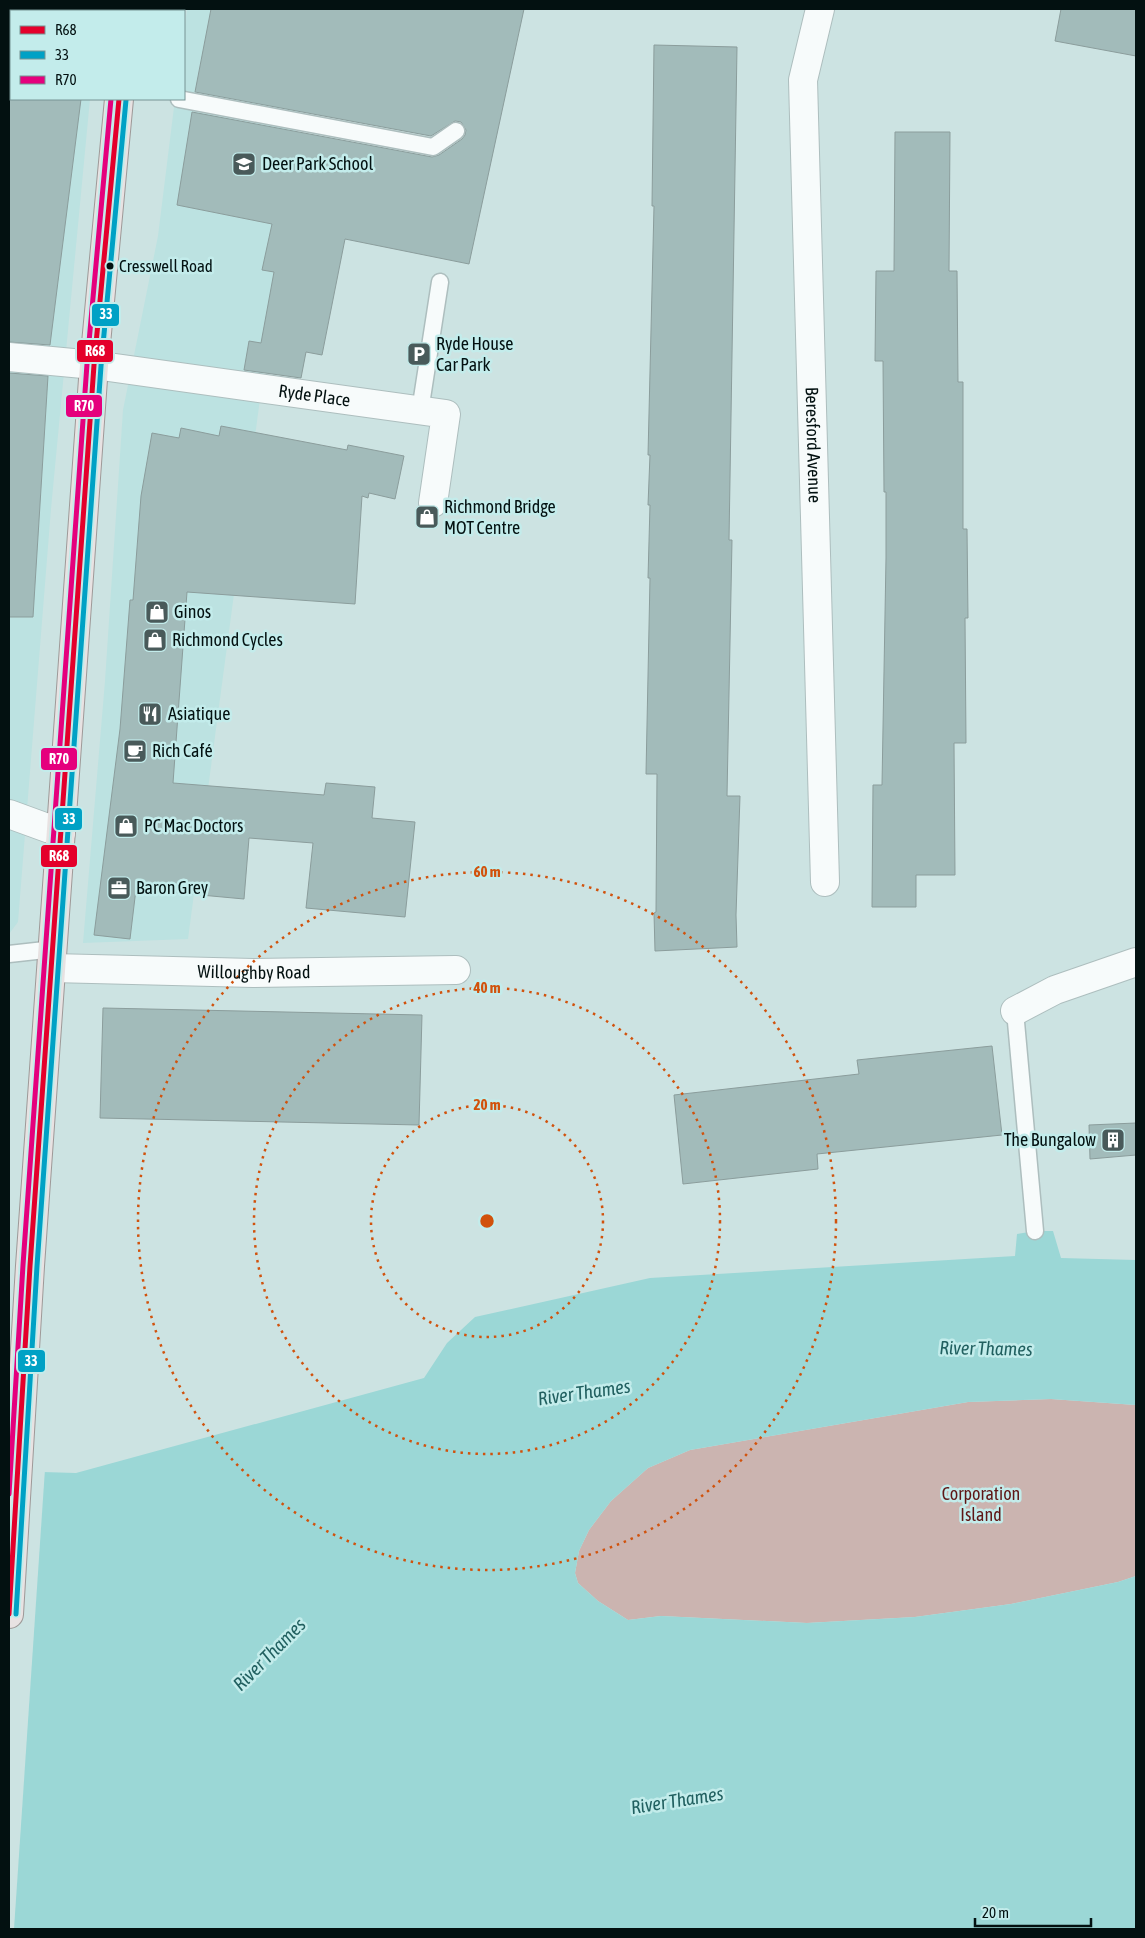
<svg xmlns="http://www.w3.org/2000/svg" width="1145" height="1938" font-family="'Asap Condensed',sans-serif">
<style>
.built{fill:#bce2e1}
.forest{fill:#cbb4b0}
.water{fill:#9bd7d6}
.pier{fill:#cce3e2}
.building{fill:#a2bbba;stroke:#8b9d9c}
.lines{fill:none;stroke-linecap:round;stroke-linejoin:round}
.service-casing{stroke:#adbebe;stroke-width:19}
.minor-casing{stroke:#adbebe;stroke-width:30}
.primary-casing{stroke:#9e9998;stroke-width:30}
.service{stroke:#f7fbfb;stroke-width:16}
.minor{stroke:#f7fbfb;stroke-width:28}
.primary{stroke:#e8e2e2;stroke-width:28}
.bus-1-casing{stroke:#c3eceb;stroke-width:9}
.bus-2-casing{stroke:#c3eceb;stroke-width:9}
.bus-3-casing{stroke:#c3eceb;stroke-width:9}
.bus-1{stroke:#e4002b;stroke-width:5}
.bus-2{stroke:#00a1c5;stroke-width:5}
.bus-3{stroke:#e5007d;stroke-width:5}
.ring{fill:none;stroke:#d1520c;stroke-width:2.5;stroke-dasharray:2.5 5}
.bus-dot{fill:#031111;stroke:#c3eceb;stroke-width:2}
.labels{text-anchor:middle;stroke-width:5;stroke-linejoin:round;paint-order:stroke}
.bus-label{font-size:17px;fill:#031111;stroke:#c3eceb;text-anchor:start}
.poi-label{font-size:18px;fill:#031111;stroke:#c3eceb;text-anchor:start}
.street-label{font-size:18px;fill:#031111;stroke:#c3eceb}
.park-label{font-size:18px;fill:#5f1615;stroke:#c3eceb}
.water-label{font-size:19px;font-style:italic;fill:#216060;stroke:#c3eceb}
.centre{fill:#d1520c;stroke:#c3eceb;stroke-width:2.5}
.ring-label{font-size:15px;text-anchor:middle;font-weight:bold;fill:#d1520c;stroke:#c3eceb;stroke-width:5;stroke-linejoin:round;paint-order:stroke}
.line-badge{stroke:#c3eceb;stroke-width:2}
.badge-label{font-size:14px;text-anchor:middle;font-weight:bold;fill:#fff}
</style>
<rect width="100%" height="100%" fill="#cce3e2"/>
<path class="built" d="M 9,9 L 99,9 L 99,11 L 11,11 L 11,99 L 90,99 L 51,509 L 18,922 L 9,934 Z
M 187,9 L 312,9 L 188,939 L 83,943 L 105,681 L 123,410 L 158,236 L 175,99 L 184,99 L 184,34 Z"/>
<path class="forest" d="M 1051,1399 L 1136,1405 L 1136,1576 L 1118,1582 L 1011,1604 L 915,1617 L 807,1623 L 661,1616 L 628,1620 L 598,1601 L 578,1583 L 575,1573 L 579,1551 L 589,1530 L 611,1501 L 648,1468 L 690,1450 L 968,1402 Z"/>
<path class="water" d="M 1035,1231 L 1053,1231 L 1061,1258 L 1136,1260 L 1136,1405 L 1051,1399 L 968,1402 L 690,1450 L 648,1468 L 611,1501 L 589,1530 L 579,1551 L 575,1573 L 578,1583 L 598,1601 L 628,1620 L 661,1616 L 807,1623 L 915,1617 L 1011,1604 L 1118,1582 L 1136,1576 L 1136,1929 L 9,1929 L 9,1471 L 76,1473 L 424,1378 L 447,1343 L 475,1317 L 650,1278 L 1015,1256 L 1017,1234 Z"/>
<path class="pier" d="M 9,1469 L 45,1469 L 14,1929 L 9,1929 Z"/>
<path class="building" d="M 211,9 L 524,9 L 469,264 L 345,239 L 322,355 L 306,352 L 301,378 L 244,370 L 249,341 L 261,343 L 274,272 L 262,270 L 272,224 L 177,205 L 192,112 L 432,157 L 439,155 L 462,139 L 465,135 L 466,130 L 461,122 L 455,121 L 431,136 L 195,92 Z
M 1061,9 L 1136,9 L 1136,56 L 1055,41 Z
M 654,45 L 737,47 L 729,540 L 732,540 L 727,796 L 740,796 L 736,915 L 737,947 L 655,951 L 654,913 L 656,912 L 657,774 L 646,774 L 650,578 L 648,578 L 650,505 L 648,505 L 650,455 L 648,455 L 654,206 L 652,206 Z
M 9,99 L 81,99 L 50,345 L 9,342 Z
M 895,132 L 950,132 L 949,271 L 957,271 L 958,382 L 963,382 L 963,529 L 967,529 L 968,618 L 965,618 L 966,743 L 954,743 L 955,875 L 916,875 L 916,907 L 872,907 L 873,785 L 882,785 L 886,558 L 886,492 L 884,492 L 883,361 L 875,361 L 876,271 L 894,271 Z
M 9,373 L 48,376 L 33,617 L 9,617 Z
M 221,426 L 347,450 L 348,445 L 404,456 L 395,499 L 369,493 L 368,498 L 362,496 L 355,604 L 187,592 L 173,783 L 324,795 L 326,783 L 375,787 L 372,818 L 415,822 L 405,917 L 306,908 L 313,843 L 249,838 L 244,899 L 136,889 L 130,939 L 94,935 L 120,729 L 130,600 L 133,600 L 141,496 L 152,433 L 179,438 L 181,428 L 219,436 Z
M 103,1008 L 422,1015 L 419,1125 L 100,1118 Z
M 992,1046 L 1002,1135 L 817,1154 L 818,1169 L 683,1184 L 674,1095 L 859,1074 L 857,1060 Z
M 1136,1123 L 1136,1155 L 1090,1159 L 1089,1125 Z"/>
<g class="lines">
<g class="service-casing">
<path id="service" d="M 179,99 L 433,147 L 456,131
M 420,411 L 440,282
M 9,954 L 54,949
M 1015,1011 L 1035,1231"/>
</g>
<g class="minor-casing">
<g id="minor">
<path id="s1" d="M 820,9 L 803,80 L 825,882"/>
<path id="s2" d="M 9,357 L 94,365 L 446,414 L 433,503"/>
<path d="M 9,814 L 61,833"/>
<path id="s3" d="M 52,968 L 253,973 L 456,970"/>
<path d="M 1015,1011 L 1055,990 L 1136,962"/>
</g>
</g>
<g class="primary-casing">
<path id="primary" d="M 127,11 L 127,9
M 9,1614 L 30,1266 L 94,365 L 119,99"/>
</g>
<use href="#service" class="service"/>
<use href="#minor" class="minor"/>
<use href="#primary" class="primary"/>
<g class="bus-1-casing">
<path id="bus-1" d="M 9,1614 L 30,1266 L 94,365 L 119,99"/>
</g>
<g class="bus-2-casing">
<path id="bus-2" d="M 16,1614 L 37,1266 L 101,366 L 126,100"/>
</g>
<g class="bus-3-casing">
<path id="bus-3" d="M 9,1494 L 23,1265 L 87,364 L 111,99"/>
</g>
<use href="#bus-1" class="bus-1"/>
<use href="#bus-2" class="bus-2"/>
<use href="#bus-3" class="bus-3"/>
</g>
<g class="ring">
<circle cx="487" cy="1221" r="116"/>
<circle cx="487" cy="1221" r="233"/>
<circle cx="487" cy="1221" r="349"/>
</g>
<defs>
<g id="school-square" transform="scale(1.25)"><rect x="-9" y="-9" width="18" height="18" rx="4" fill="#495a5a" stroke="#c3eceb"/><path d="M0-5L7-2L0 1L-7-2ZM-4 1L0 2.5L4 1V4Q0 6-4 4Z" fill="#fff"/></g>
<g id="parking-square" transform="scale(1.25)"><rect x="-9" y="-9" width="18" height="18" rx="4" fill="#495a5a" stroke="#c3eceb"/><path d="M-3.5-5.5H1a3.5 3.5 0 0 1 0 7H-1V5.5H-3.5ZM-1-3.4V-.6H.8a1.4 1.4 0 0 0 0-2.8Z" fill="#fff"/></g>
<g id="shop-square" transform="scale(1.25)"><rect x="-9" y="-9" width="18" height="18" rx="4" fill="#495a5a" stroke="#c3eceb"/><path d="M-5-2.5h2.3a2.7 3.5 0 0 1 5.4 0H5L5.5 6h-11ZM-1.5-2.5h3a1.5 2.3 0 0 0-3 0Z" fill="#fff"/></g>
<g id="restaurant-square" transform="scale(1.25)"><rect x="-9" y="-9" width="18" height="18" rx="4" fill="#495a5a" stroke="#c3eceb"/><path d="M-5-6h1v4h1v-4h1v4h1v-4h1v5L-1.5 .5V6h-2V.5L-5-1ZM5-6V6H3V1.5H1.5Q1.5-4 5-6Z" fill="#fff"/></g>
<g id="cafe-square" transform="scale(1.25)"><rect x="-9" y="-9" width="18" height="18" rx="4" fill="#495a5a" stroke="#c3eceb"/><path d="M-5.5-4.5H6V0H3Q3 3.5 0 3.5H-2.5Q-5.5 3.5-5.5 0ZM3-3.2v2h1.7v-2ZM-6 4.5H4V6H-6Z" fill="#fff"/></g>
<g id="office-square" transform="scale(1.25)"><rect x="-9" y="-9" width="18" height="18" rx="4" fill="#495a5a" stroke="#c3eceb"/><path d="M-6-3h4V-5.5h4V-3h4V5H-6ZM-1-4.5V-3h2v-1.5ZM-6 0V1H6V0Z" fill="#fff"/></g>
<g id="building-square" transform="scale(1.25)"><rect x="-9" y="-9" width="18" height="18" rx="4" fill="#495a5a" stroke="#c3eceb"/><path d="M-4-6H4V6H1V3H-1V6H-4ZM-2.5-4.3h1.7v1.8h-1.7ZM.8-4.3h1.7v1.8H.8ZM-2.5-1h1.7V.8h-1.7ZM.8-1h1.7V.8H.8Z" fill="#fff"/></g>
</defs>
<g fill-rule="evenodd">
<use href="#school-square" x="244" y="164"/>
<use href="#parking-square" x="419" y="354"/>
<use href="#shop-square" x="427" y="517"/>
<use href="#shop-square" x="157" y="612"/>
<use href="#shop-square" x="155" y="640"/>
<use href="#restaurant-square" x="150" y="714"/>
<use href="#cafe-square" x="135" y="751"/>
<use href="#shop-square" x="126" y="826"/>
<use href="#office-square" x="119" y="888"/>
<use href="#building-square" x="1113" y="1140"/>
</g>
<circle class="bus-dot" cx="110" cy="266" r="4.5"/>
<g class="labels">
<g class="bus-label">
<text x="119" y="272">Cresswell Road</text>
</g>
<g class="poi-label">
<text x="262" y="170">Deer Park School</text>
<text x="436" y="350">Ryde House<tspan x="436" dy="21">Car Park</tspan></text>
<text x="444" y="513">Richmond Bridge<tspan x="444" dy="21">MOT Centre</tspan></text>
<text x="174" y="618">Ginos</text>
<text x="172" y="646">Richmond Cycles</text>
<text x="168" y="720">Asiatique</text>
<text x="152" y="757">Rich Café</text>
<text x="144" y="832">PC Mac Doctors</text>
<text x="136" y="894">Baron Grey</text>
<text x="1096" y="1146" text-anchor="end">The Bungalow</text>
</g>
<g class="street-label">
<text dy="6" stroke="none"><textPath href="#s2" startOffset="308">Ryde Place</textPath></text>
<text dy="6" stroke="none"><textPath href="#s1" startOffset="438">Beresford Avenue</textPath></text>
<text dy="6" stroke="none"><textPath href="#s3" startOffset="202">Willoughby Road</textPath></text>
</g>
<g class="park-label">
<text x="981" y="1500">Corporation<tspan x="981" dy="21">Island</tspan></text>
</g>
<g class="water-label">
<text transform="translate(986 1348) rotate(1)" y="7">River Thames</text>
<text transform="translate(584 1392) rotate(-8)" y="7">River Thames</text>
<text transform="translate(269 1654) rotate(-45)" y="7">River Thames</text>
<text transform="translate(677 1800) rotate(-9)" y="7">River Thames</text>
</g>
</g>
<circle cx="487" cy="1221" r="8" class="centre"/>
<g class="ring-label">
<text x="487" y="877">60 m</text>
<text x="487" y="993">40 m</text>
<text x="487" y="1110">20 m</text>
</g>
<g class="line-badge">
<rect x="91" y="303" width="29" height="24" rx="5" fill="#00a1c5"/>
<rect x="76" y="339" width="38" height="24" rx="5" fill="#e4002b"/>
<rect x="65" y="394" width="38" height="24" rx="5" fill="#e5007d"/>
<rect x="40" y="747" width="38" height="24" rx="5" fill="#e5007d"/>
<rect x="54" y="807" width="29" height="24" rx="5" fill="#00a1c5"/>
<rect x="40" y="844" width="38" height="24" rx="5" fill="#e4002b"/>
<rect x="17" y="1349" width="29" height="24" rx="5" fill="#00a1c5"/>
</g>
<g class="badge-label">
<text x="106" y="319">33</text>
<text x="95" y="356">R68</text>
<text x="84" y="411">R70</text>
<text x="59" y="764">R70</text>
<text x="69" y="824">33</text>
<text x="59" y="861">R68</text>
<text x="31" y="1366">33</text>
</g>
<rect width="1145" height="1938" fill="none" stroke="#031111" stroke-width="20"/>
<rect x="10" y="10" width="175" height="90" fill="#c3eceb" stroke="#769494"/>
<rect x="20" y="26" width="25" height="8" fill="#e4002b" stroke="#769494"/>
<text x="55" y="35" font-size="15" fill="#031111">R68</text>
<rect x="20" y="51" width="25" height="8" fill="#00a1c5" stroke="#769494"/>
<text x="55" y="60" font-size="15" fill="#031111">33</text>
<rect x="20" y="76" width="25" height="8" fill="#e5007d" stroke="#769494"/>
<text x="55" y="85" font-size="15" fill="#031111">R70</text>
<path d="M975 1918v8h116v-8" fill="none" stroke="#031111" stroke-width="2.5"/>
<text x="982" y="1918" font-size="15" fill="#031111" stroke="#c3eceb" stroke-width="4" paint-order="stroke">20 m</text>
</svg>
